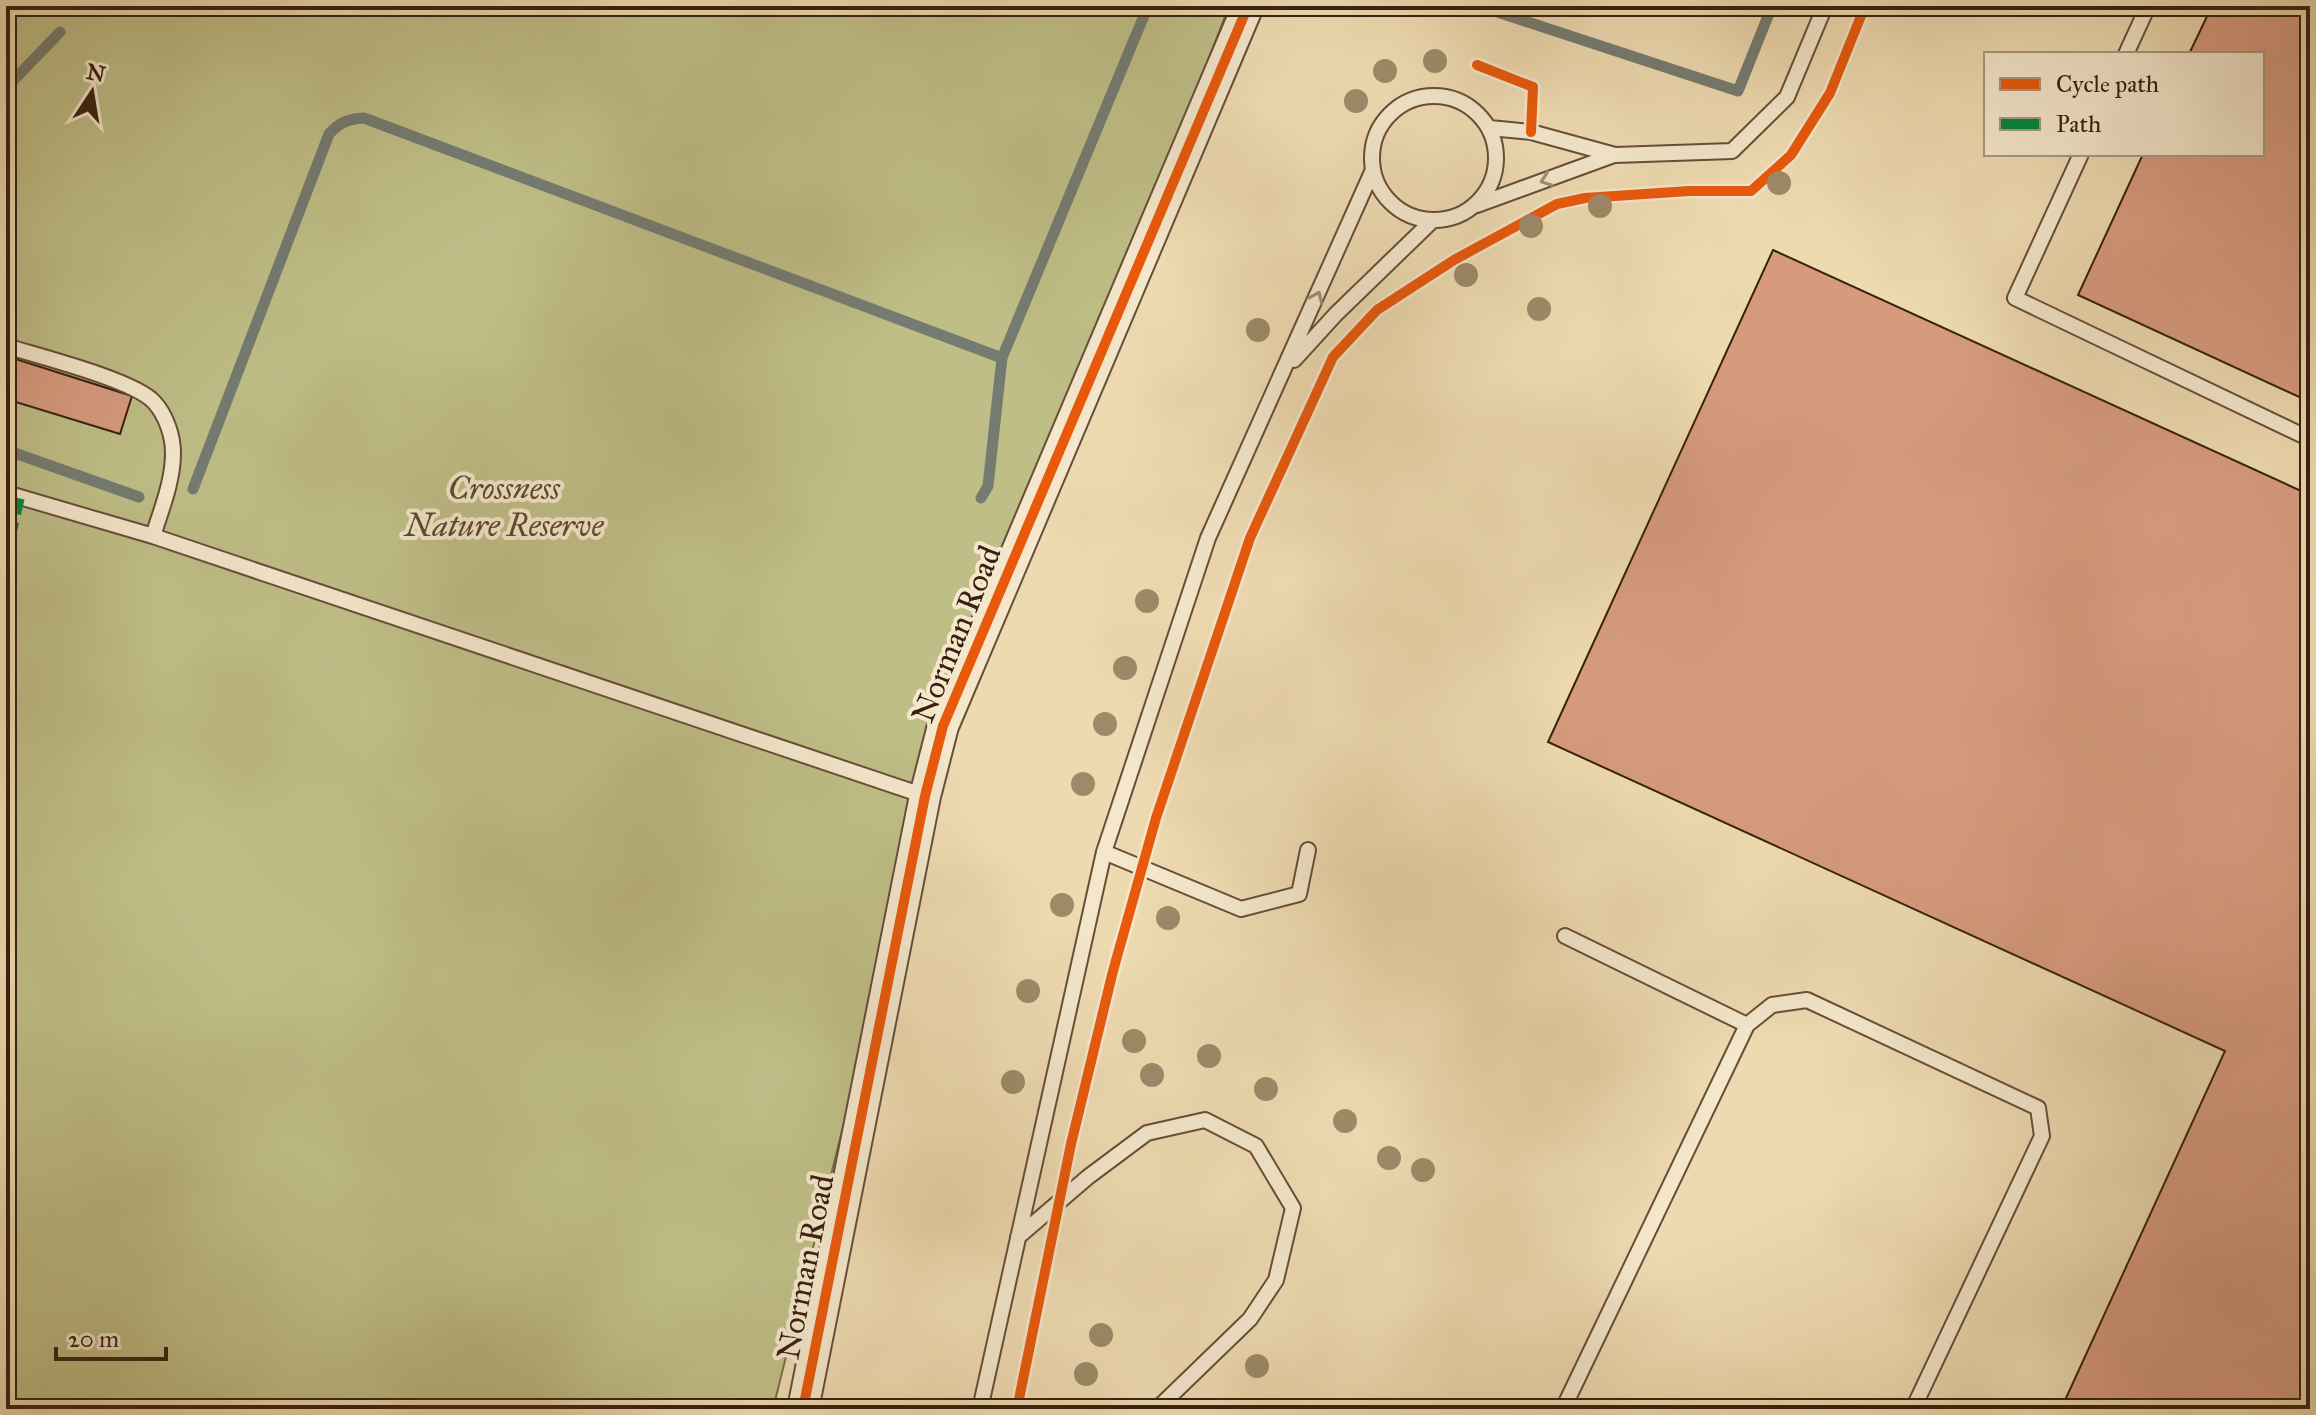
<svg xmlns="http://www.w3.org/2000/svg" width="2316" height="1415" font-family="'IM FELL Great Primer',serif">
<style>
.green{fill:#bfbe87;stroke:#7c6f4c;stroke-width:2}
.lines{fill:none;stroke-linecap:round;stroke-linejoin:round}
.stream{stroke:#747c72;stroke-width:11}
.building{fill:#d69b7f;stroke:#382010;stroke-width:2}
.service-casing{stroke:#664e38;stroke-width:18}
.minor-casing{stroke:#664e38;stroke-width:34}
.service{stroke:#f4e7cc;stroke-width:14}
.minor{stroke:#f4e7cc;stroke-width:30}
.quiet{stroke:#00873e;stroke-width:8;stroke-dasharray:16 8;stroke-linecap:butt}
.cycleway-casing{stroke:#f4e7cc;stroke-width:15}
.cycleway{stroke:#e8590c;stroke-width:10}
.tree{fill:#9d8a69}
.oneway{stroke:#9f8d77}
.labels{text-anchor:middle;stroke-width:8;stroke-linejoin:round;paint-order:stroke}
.park-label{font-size:32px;font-style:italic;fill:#5a482e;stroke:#f4e7cc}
.street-label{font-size:32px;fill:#382010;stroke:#f4e7cc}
</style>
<rect width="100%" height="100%" fill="#eedab1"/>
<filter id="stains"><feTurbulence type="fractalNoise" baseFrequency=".0025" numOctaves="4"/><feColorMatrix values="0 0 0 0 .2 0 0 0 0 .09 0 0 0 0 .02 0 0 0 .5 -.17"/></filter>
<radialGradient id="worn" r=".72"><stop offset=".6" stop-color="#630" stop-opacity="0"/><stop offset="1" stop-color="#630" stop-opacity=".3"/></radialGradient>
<path class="green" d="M 6,6 L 1229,6 L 925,796 L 773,1409 L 6,1409 Z"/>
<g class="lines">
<path class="stream" d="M 1479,6 L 1738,91 L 1772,6
M 6,88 L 60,32
M 6,450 L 139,497
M 193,489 L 329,134 C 340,122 348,119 364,118 L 1002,358
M 981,498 L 988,486 L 1002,358 L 1148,6"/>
</g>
<path class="building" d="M 2212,6 L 2298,6 L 2310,11 L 2310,402 L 2078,295 L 2143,154 L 2262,154 L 2262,54 L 2189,54 Z
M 1773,250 L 2310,495 L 2310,1409 L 2061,1409 L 2225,1051 L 1548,742 Z
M 6,356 L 132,396 L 120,434 L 6,399 Z"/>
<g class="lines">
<g class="service-casing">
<path id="service" d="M 2126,54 L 2148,6
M1372 158a62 62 0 1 1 124 0a62 62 0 1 1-124 0Z
M 1490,128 L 1531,132 L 1615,155 L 1732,151 L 1787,97 L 1825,6
M 2081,154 L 2015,298 L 2310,439
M 1477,205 L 1614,155
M 6,346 C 38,356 134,380 154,402 C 166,415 173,436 173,453 C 173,482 161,510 153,536
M 1294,360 L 1336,314 L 1432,221
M 6,493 L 153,536 L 925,796
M 1104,852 L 1241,909 L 1299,894 L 1308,850
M 1565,936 L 1747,1025
M 1018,1237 L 1088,1177 L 1147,1133 L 1205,1120 L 1256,1146 L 1293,1208 L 1276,1280 L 1250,1319 L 1157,1409
M 980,1409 L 1104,852 L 1208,538 L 1372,172
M 1563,1409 L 1747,1025 L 1772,1005 L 1807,1000 L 2038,1108 L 2042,1136 L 1913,1409"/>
</g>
<g class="minor-casing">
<path id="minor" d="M 803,1409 L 925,796 L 943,726 L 1248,6"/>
</g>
<use href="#service" class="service"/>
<use href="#minor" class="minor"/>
<path class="quiet" d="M 6,561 L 21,497"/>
<g class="cycleway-casing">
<path id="cycleway" d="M 1477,65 L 1533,87 L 1531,132
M 803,1409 L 925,796 L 943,726 L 1248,6
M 1017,1409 L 1071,1144 L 1113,971 L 1156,818 L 1250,538 L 1333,357 L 1377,310 L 1454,260 L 1557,204 L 1585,198 L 1689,191 L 1751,191 L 1791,155 L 1830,93 L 1865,6"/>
</g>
<use href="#cycleway" class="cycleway"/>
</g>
<g class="tree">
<circle cx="1435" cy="61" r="12"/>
<circle cx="1385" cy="71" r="12"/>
<circle cx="1356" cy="101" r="12"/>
<circle cx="1779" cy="183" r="12"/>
<circle cx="1600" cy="206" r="12"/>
<circle cx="1531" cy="226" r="12"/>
<circle cx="1466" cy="275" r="12"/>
<circle cx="1539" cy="309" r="12"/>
<circle cx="1258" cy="330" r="12"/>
<circle cx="1147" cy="601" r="12"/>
<circle cx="1125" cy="668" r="12"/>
<circle cx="1105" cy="724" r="12"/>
<circle cx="1083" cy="784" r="12"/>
<circle cx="1062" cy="905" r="12"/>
<circle cx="1168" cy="918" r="12"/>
<circle cx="1028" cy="991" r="12"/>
<circle cx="1134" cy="1041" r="12"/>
<circle cx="1209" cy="1056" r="12"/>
<circle cx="1152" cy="1075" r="12"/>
<circle cx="1013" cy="1082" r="12"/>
<circle cx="1266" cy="1089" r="12"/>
<circle cx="1345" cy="1121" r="12"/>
<circle cx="1389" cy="1158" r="12"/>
<circle cx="1423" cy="1170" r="12"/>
<circle cx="1101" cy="1335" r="12"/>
<circle cx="1257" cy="1366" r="12"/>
<circle cx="1086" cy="1374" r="12"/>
</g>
<defs><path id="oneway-chevron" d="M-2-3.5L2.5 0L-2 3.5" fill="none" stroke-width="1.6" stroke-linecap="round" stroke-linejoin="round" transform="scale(2)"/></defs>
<g class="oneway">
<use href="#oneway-chevron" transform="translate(1546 180) rotate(160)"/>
<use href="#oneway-chevron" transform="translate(1317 297) rotate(-66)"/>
</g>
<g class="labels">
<g class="park-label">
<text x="504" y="499">Crossness<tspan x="504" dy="37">Nature Reserve</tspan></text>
</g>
<g class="street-label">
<text transform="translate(956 634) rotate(-68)" y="11">Norman Road</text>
<text transform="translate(805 1267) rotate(-79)" y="11">Norman Road</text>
</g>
</g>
<rect width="2316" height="1415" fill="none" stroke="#eedab1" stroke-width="32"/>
<rect x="8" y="8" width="2300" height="1399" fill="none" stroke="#382010" stroke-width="4"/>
<rect x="16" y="16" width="2284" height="1383" fill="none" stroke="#382010" stroke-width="2"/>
<rect x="1984" y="52" width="280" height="104" fill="#f4e7cc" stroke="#a99781" stroke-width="2"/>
<rect x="2000" y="78" width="40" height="12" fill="#e8590c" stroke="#a99781" stroke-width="2"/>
<text x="2056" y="92" font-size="24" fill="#382010">Cycle path</text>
<rect x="2000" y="118" width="40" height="12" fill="#00873e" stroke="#a99781" stroke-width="2"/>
<text x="2056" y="132" font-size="24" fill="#382010">Path</text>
<g transform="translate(92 92) rotate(12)" stroke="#f4e7cc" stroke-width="6" paint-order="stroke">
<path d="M0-6L14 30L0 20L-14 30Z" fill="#382010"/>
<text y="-12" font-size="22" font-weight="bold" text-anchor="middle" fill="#382010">N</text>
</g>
<path d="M56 1347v12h110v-12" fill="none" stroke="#382010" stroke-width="4"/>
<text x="68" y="1347" font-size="24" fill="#382010" stroke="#f4e7cc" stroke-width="6" paint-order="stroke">20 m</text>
<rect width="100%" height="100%" filter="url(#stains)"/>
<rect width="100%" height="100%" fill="url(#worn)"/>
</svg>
